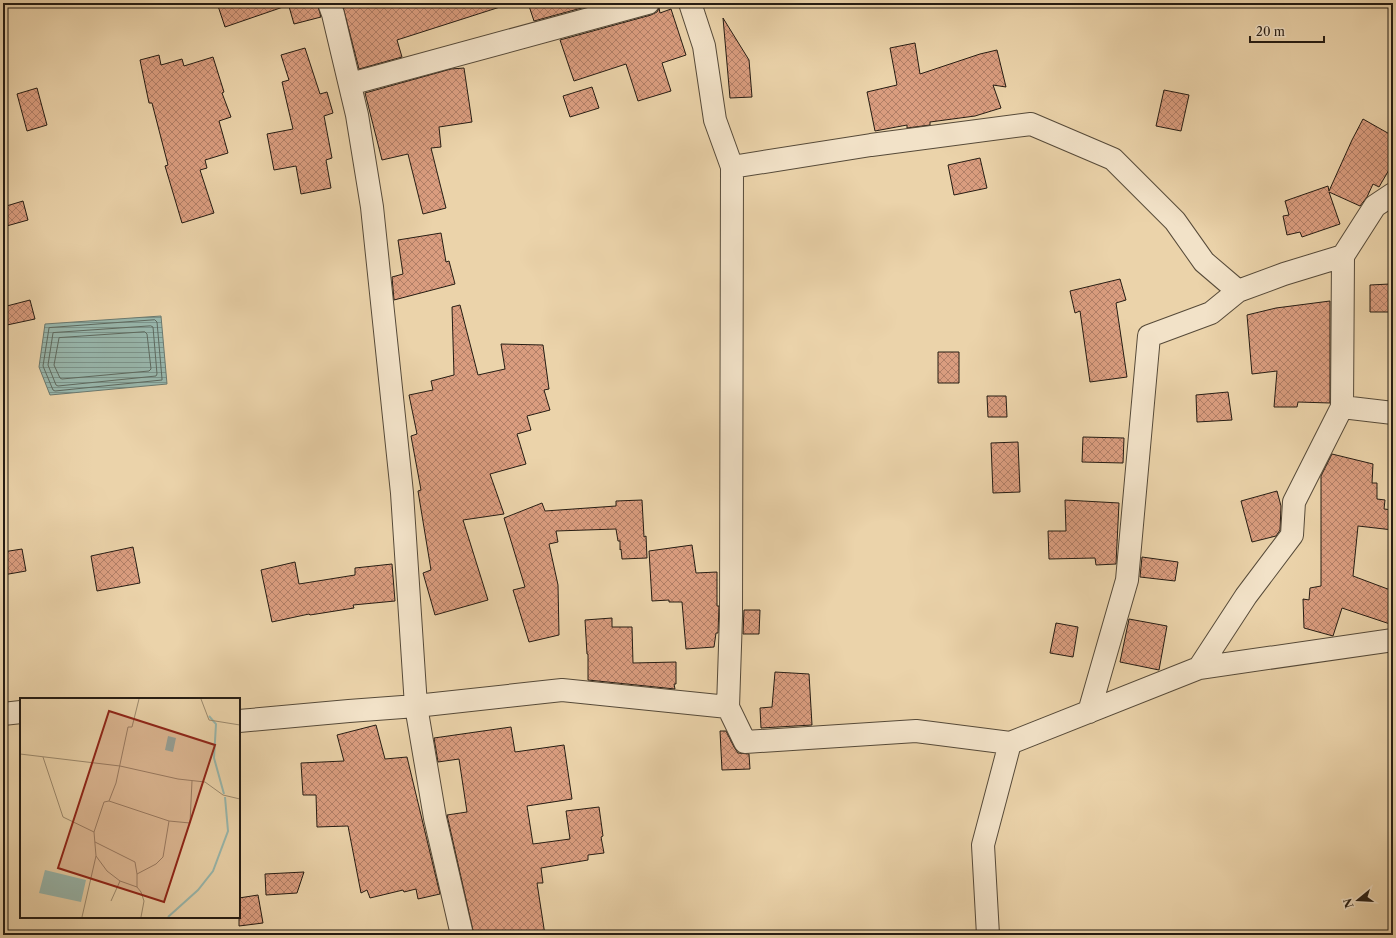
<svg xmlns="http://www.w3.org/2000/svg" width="1396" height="938" font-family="'Libre Caslon Text',serif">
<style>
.water{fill:url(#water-rules);stroke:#6a796f}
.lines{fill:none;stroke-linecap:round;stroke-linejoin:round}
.shore{stroke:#5e6a60;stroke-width:1}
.building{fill:url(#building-cross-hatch);stroke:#251c13}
.minor-casing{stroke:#564a39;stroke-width:24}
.minor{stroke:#f2e2c8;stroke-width:22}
.inset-river{fill:none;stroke:#98b7ad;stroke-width:2}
.inset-road{fill:none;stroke:#9c8a6e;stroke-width:1}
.view{fill:#8f2418;fill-opacity:0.15;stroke:#8f2418;stroke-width:2}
.inset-edge{fill:none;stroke:#251c13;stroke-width:2}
</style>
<defs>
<pattern id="water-rules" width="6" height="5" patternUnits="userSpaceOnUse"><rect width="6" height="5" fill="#98b7ad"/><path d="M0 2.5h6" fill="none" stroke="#7c948c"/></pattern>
<pattern id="building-cross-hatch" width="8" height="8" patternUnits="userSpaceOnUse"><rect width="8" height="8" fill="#da9d7f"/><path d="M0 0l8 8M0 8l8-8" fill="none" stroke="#b17f67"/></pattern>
</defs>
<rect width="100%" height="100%" fill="#ebd3aa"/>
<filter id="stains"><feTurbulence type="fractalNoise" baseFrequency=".005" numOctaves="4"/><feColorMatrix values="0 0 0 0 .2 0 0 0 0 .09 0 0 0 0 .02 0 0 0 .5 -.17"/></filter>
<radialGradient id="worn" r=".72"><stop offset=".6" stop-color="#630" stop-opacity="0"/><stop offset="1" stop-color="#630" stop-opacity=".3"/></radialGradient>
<path class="water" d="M 161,316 L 167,384 L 50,395 L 39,367 L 45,324 Z"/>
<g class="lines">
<path class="shore" d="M 155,320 L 157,322 L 162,379 L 162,380 L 55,391 L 53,390 L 43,366 L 49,328 Z
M 151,326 L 153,327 L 157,374 L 156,376 L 58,386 L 56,385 L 48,365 L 53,333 Z
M 145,332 L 147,334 L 151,369 L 149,371 L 62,379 L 60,378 L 54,365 L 59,338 Z"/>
</g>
<path class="building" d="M 217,3 L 285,3 L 286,6 L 225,27 Z
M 288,3 L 317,3 L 321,17 L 294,24 Z
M 342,3 L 499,3 L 500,7 L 397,40 L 402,57 L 359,69 Z
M 528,3 L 600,3 L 534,21 Z
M 659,8 L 660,13 L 671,9 L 686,55 L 662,63 L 671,91 L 638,101 L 626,64 L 574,81 L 560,40 L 651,15 L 657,12 Z
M 723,18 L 749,60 L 752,97 L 730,98 Z
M 915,43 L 920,74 L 980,54 L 997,50 L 1006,87 L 993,85 L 1001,108 L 975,116 L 930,122 L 930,125 L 907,128 L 907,125 L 875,131 L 867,92 L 897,85 L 890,48 Z
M 305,48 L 320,94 L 327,92 L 333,113 L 324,116 L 332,158 L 326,160 L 331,188 L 301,194 L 296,166 L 274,170 L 267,134 L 293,129 L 282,82 L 289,80 L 281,55 Z
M 159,55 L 161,65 L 182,59 L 184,66 L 213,57 L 224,92 L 222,93 L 231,117 L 219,121 L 228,153 L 205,160 L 207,168 L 200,170 L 214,213 L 182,223 L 165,166 L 168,165 L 152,103 L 149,103 L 140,60 Z
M 464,68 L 472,122 L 439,127 L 441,147 L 431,148 L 446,208 L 423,214 L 408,154 L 382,160 L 365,93 L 451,69 Z
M 592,87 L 599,108 L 570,117 L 563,96 Z
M 37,88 L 47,125 L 27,131 L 17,94 Z
M 1164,90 L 1189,95 L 1181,131 L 1156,126 Z
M 1363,119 L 1393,136 L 1393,163 L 1379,187 L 1373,184 L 1367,197 L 1360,206 L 1329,192 L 1340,224 L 1302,237 L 1300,232 L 1287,235 L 1283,216 L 1289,215 L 1285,201 L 1328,186 L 1329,191 L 1352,140 Z
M 980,158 L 987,188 L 954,195 L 948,165 Z
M 23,201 L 28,220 L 3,227 L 3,207 Z
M 441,233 L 446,262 L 449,261 L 455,284 L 394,300 L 392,277 L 403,274 L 398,240 Z
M 1120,279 L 1126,300 L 1116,303 L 1127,377 L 1090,382 L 1080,311 L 1075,313 L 1070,291 Z
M 1390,284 L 1390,312 L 1370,312 L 1370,285 Z
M 30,300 L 35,319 L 7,325 L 3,312 L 3,307 Z
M 1330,301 L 1330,403 L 1298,402 L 1297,407 L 1274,407 L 1277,371 L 1252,374 L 1247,315 L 1276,308 Z
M 460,305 L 478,375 L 505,369 L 501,344 L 543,345 L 549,389 L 544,390 L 550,410 L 527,416 L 531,430 L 517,434 L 526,464 L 490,474 L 504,514 L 463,520 L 488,600 L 435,615 L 423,573 L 431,570 L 418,491 L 421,490 L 411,436 L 417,434 L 409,395 L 433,390 L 431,381 L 454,375 L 452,307 Z
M 938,352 L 959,352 L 959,383 L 938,383 Z
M 1228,392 L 1232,420 L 1197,422 L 1196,395 Z
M 987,396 L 1006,396 L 1007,417 L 988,417 Z
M 1083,437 L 1124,438 L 1123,463 L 1082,462 Z
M 1018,442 L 1020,492 L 993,493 L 991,443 Z
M 1332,454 L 1373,464 L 1372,483 L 1377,483 L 1377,499 L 1385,500 L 1384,509 L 1393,510 L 1393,530 L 1358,526 L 1353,576 L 1393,591 L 1393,625 L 1342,608 L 1333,636 L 1304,628 L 1303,599 L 1309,600 L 1310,588 L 1321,586 L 1321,476 Z
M 1277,491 L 1281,506 L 1280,530 L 1276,536 L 1252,542 L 1241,501 Z
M 642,500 L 644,537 L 646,536 L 647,558 L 622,559 L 621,549 L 620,550 L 620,541 L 618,541 L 616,529 L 556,531 L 558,542 L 549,544 L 558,585 L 559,635 L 529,642 L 513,590 L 525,587 L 504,518 L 542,503 L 545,511 L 616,506 L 616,501 Z
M 1065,500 L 1119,503 L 1116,564 L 1096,565 L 1095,558 L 1049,559 L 1048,531 L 1066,531 Z
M 692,545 L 696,573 L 717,572 L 717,606 L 719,606 L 718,633 L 716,633 L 714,647 L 686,649 L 682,602 L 669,602 L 669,600 L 652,601 L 649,551 Z
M 133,547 L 140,583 L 97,591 L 91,556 Z
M 22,549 L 26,571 L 3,575 L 3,552 Z
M 1142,557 L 1178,562 L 1175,581 L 1140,577 Z
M 295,562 L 299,584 L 355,575 L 355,568 L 392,564 L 395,601 L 353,605 L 354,608 L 310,615 L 309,614 L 272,622 L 261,570 Z
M 744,610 L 760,610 L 759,634 L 743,634 Z
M 612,618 L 612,627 L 632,627 L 633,663 L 676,662 L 676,684 L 674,684 L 675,689 L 588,680 L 588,654 L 587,654 L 585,620 Z
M 1129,619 L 1167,626 L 1159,670 L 1120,662 Z
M 1056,623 L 1078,627 L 1073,657 L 1050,653 Z
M 775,672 L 809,674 L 812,725 L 761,728 L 760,708 L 772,707 Z
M 376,725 L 385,759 L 407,757 L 440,894 L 418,899 L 416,889 L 404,892 L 403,890 L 370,898 L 367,890 L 361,893 L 348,826 L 317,827 L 316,795 L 303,795 L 301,763 L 344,761 L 337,735 Z
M 511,727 L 515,752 L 564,745 L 572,799 L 527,806 L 533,844 L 570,839 L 566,811 L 599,807 L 603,836 L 601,837 L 604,853 L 588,855 L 588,860 L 541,868 L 543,883 L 537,883 L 545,935 L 522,935 L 521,932 L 497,935 L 474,935 L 447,815 L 467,812 L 459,759 L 438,762 L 434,738 Z
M 720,731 L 726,731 L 734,747 L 738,753 L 749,754 L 750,769 L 722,770 Z
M 304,872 L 297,893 L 266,895 L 265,874 Z
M 258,895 L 263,923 L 239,926 L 239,898 Z"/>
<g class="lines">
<g class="minor-casing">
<path id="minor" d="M 329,3 L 333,14 L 357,115 L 372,207 L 402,493 L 416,706 L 435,818 L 462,935
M 690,3 L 704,46 L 715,120 L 732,167 L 871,145 L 1031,124 L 1113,159 L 1175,221 L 1204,262 L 1238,291 L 1284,274 L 1343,256
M 350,84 L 648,3
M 1342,407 L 1393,413
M 1199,668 L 1246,596 L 1292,535 L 1294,502 L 1342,407 L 1343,256 L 1375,206 L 1393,194
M 728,707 L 731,616 L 732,167
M 1089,712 L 1127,580 L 1149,336 L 1211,313 L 1238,291
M 3,714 L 21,712
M 239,721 L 349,711 L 416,706 L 562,690 L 728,707 L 745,742 L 916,731 L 1010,743
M 988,935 L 983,845 L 1010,743 L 1199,668 L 1393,640"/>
</g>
<use href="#minor" class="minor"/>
</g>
<g transform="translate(20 698)">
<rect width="220" height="220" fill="#ebd3aa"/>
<path d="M 148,38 L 156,40 L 153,54 L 145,52 ZM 25,172 L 66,182 L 61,204 L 19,195 Z" fill="#98b7ad"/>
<path class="inset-river" d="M 189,18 L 196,26 L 194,60 L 204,96M 148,219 L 178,192 L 193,173 L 208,133 L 205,99"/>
<path class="inset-road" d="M 181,1 L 189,22 L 220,27M 0,56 L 100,68 L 158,81 L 185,84 L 203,97 L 220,101M 23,59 L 43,119 L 74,134 L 76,158 L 62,219M 89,103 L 149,123M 74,134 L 84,104 L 89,103 L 96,85 L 108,29 L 112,29 L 119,1M 75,144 L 115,164 L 117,176M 76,158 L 87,173 L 100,183 L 117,189 L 121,194 L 124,203 L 121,219M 117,189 L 117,176 L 136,166 L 143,159 L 149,123 L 170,125 L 172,83M 91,203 L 100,183"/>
<path class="view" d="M 89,13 L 195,47 L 144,204 L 38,170 Z"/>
<rect width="220" height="220" class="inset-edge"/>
</g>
<rect width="1396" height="938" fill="none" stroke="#ebd3aa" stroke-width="16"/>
<rect x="4" y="4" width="1388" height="930" fill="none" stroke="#251c13" stroke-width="2"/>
<rect x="8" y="8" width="1380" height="922" fill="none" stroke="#251c13"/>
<g transform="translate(1358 900) rotate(252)" stroke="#f2e2c8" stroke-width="3" paint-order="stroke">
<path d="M0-3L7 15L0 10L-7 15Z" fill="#251c13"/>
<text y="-6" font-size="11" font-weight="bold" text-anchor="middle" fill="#251c13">N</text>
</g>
<path d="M1250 36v6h74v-6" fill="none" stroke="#251c13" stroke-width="2"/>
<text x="1256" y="36" font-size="12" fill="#251c13" stroke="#f2e2c8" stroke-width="3" paint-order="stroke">20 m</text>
<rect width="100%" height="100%" filter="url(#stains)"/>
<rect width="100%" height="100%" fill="url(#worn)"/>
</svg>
